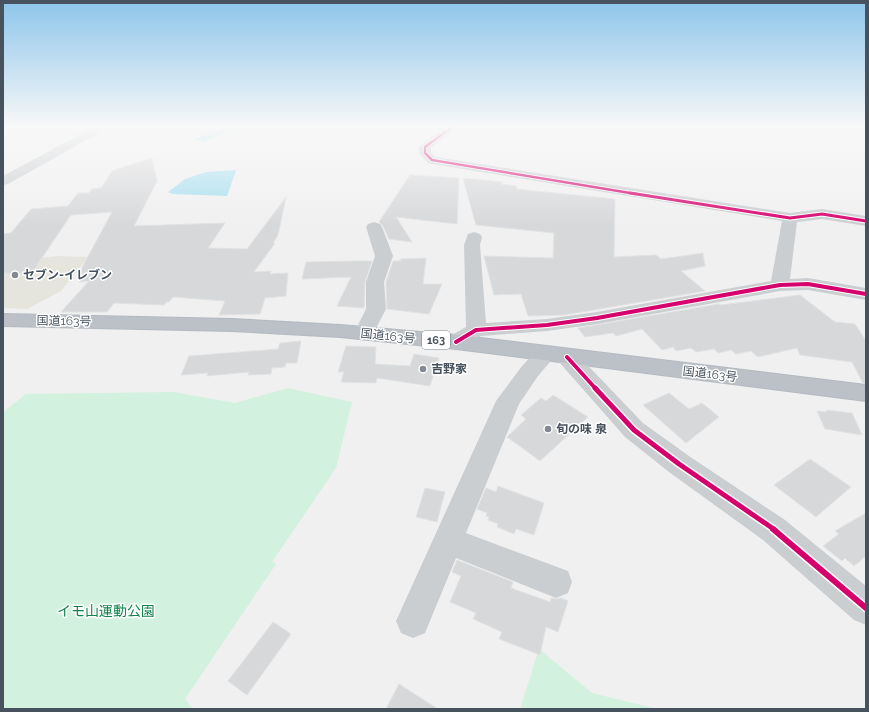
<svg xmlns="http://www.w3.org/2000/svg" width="869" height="712" font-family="Raleway,'Noto Sans JP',sans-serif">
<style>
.commercial{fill:#e5e4dd}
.green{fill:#d3f1df}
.water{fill:#a6dff0}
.building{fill:#d7d8da;stroke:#e1e2e3}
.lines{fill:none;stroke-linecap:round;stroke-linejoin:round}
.highway-casing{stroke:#b4bac0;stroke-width:2}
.minor{fill:#cbced1;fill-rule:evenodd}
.highway{fill:#bbc1c6;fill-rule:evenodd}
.cycleway-far4-casing{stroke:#fff;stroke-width:4}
.cycleway-far3-casing{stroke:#fff;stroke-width:5}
.cycleway-far2-casing{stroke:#fff;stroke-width:6}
.cycleway-far1-casing{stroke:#fff;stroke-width:8}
.cycleway-casing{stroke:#fff;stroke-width:9}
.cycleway-far4{stroke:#d6006c;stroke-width:2.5}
.cycleway-far3{stroke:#d6006c;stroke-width:3}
.cycleway-far2{stroke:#d6006c;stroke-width:4}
.cycleway-far1{stroke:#d6006c;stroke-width:5}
.cycleway{stroke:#d6006c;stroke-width:6}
.poi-dot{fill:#828990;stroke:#fff;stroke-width:1.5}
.labels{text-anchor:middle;stroke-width:3;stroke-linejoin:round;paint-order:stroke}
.shield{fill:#fff;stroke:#7e868e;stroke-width:1}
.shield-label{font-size:11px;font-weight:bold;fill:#46525d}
.poi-label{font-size:12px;font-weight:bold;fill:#46525d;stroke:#fff;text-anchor:start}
.street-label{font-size:12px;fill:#46525d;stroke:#fff}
.near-park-label{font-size:14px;fill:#13824c;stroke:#fff}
</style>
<rect width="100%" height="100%" fill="#f0f0f0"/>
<path class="commercial" d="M 58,256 L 88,257 L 61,291 L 27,309 L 3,308 L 3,262 Z"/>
<path class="green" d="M 288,388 L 352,402 L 336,468 L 272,562 L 276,564 L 185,699 L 193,709 L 3,709 L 3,412 L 26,394 L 173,392 L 235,403 Z
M 539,649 L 592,693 L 658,709 L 520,709 Z"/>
<path class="water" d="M 227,127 L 241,127 L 203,142 L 194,139 Z
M 236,170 L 227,196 L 173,194 L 168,192 L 185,179 L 206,172 Z"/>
<path class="building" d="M 152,158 L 157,181 L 134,226 L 225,223 L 208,248 L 247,249 L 286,197 L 278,235 L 273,243 L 275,243 L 254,272 L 271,271 L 270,274 L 288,273 L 286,296 L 265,298 L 260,314 L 219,315 L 225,301 L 173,297 L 169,302 L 166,302 L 164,305 L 114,303 L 107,312 L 61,312 L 89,281 L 79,282 L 84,275 L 78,275 L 112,212 L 71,215 L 31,274 L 3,273 L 3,234 L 11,233 L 31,209 L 68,206 L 78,193 L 89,193 L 92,189 L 101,188 L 112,171 Z
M 410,175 L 459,178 L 457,224 L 396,217 L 412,242 L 389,239 L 383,226 L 379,222 Z
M 463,178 L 502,182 L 501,184 L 517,186 L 516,189 L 615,199 L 614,257 L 656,255 L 661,259 L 703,253 L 705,266 L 681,271 L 705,291 L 564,315 L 528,316 L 521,294 L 494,295 L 484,256 L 553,258 L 554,233 L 476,225 Z
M 426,258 L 423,284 L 442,284 L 429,314 L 387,309 L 386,282 L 393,261 L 401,261 L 400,259 Z
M 358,261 L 372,261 L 365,282 L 364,308 L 337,306 L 351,277 L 302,279 L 306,262 Z
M 800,295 L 835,322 L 855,324 L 866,341 L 866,383 L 863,383 L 852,362 L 800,355 L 797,348 L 758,357 L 751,351 L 736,354 L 731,350 L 718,353 L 714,349 L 696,352 L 691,348 L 676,351 L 673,347 L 662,350 L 642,329 L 616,336 L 613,333 L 585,337 L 578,328 L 719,304 L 721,305 Z
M 301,341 L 297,363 L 286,363 L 285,367 L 272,368 L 271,374 L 248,375 L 249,372 L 207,376 L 208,373 L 181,375 L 189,356 L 278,349 L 280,343 Z
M 346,346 L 376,347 L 375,364 L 410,366 L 414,354 L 439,358 L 430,386 L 377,378 L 376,383 L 341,382 L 344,372 L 338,372 Z
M 669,393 L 689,409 L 702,403 L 719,417 L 686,443 L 643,405 Z
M 553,395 L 588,417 L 540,461 L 507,437 L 526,419 L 521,415 L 541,398 L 546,401 Z
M 826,410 L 852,413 L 862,435 L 825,429 L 817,411 L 827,412 Z
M 810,459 L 851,487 L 816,517 L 774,485 Z
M 498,486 L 544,503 L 534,535 L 516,529 L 514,534 L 497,527 L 498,524 L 488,520 L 489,517 L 486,516 L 487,513 L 477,509 L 486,488 L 496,492 Z
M 425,488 L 445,492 L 437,522 L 416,517 Z
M 866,513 L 866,556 L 854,566 L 845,558 L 842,561 L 823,546 L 839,534 L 835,531 Z
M 457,560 L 513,582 L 511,588 L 550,602 L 551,598 L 557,599 L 561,598 L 568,601 L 558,632 L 546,627 L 540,655 L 499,639 L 502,632 L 473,619 L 476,613 L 450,602 L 461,576 L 452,572 Z
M 273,622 L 291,634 L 247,695 L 228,681 Z
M 399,684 L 438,709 L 386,709 Z"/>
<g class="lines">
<g class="highway-casing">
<path id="highway" d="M 3,314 L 232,319 L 340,325 L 456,335 L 866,385 L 866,401 L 456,349 L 340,337 L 232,331 L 3,326 Z"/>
</g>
<path class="minor" d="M 94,127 L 108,127 L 106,129 L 8,184 L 3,185 L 3,176 Z
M 445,127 L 458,127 L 431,148 L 431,152 L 436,157 L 790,213 L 822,209 L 866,216 L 866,226 L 822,219 L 797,222 L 790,279 L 808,278 L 866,288 L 866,300 L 808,290 L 780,291 L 597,324 L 547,331 L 481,336 L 464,347 L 456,349 L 448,347 L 445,342 L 448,337 L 466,327 L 464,245 L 468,234 L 474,232 L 480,234 L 482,237 L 480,245 L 486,323 L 547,319 L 597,312 L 771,281 L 782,221 L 432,164 L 428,163 L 419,153 L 419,147 Z
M 374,222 L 380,224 L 382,227 L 393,256 L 384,282 L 386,309 L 371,338 L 364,340 L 357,338 L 354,333 L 366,309 L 366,282 L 375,256 L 366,227 L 368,224 Z
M 546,347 L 554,349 L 557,354 L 538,376 L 519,404 L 466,533 L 568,571 L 572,582 L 568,593 L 556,598 L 456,558 L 425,633 L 413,638 L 401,633 L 396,621 L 496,401 L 522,366 L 538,349 Z
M 567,350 L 575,352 L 643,423 L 689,456 L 785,520 L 866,586 L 866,625 L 854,620 L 763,540 L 669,472 L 625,437 L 559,362 L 556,357 L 559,352 Z"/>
<use href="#highway" class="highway"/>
<g class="cycleway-far4-casing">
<path id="cycleway-far4" d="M 452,127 L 425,147 L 425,153 L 432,160 L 636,194"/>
</g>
<g class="cycleway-far3-casing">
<path id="cycleway-far3" d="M 630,193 L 790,218 L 822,214 L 866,221"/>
</g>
<g class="cycleway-far2-casing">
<path id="cycleway-far2" d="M 456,342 L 476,330 L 547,325 L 597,318 L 780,285 L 808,284 L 866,294
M 567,357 L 596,389"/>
</g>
<g class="cycleway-far1-casing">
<path id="cycleway-far1" d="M 595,388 L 634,430 L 679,464 L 775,530"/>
</g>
<g class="cycleway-casing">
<path id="cycleway" d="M 773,529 L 866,608"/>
</g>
<use href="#cycleway-far4" class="cycleway-far4"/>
<use href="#cycleway-far3" class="cycleway-far3"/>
<use href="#cycleway-far2" class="cycleway-far2"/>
<use href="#cycleway-far1" class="cycleway-far1"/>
<use href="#cycleway" class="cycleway"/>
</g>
<linearGradient id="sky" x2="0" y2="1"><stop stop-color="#8dc5eb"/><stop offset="0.56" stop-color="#f8f8f8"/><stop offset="1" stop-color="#f8f8f8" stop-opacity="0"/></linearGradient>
<rect width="869" height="226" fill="url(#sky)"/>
<g class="poi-dot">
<circle cx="15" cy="275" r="4"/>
<circle cx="423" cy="369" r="4"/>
<circle cx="548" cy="429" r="4"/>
</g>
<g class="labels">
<rect class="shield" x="422" y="331" width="28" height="18" rx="3"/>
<g class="shield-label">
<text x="436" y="344">163</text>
</g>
<g class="poi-label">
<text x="23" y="279">セブン-イレブン</text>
<text x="431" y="373">吉野家</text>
<text x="556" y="433">旬の味 泉</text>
</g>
<g class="street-label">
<text transform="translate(64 321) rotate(1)" y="4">国道163号</text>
<text transform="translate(388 336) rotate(6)" y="4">国道163号</text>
<text transform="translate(710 374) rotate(7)" y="4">国道163号</text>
</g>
<g class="near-park-label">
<text x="106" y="616">イモ山運動公園</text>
</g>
</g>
<rect width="869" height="712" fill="none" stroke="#46525d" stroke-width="8"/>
</svg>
